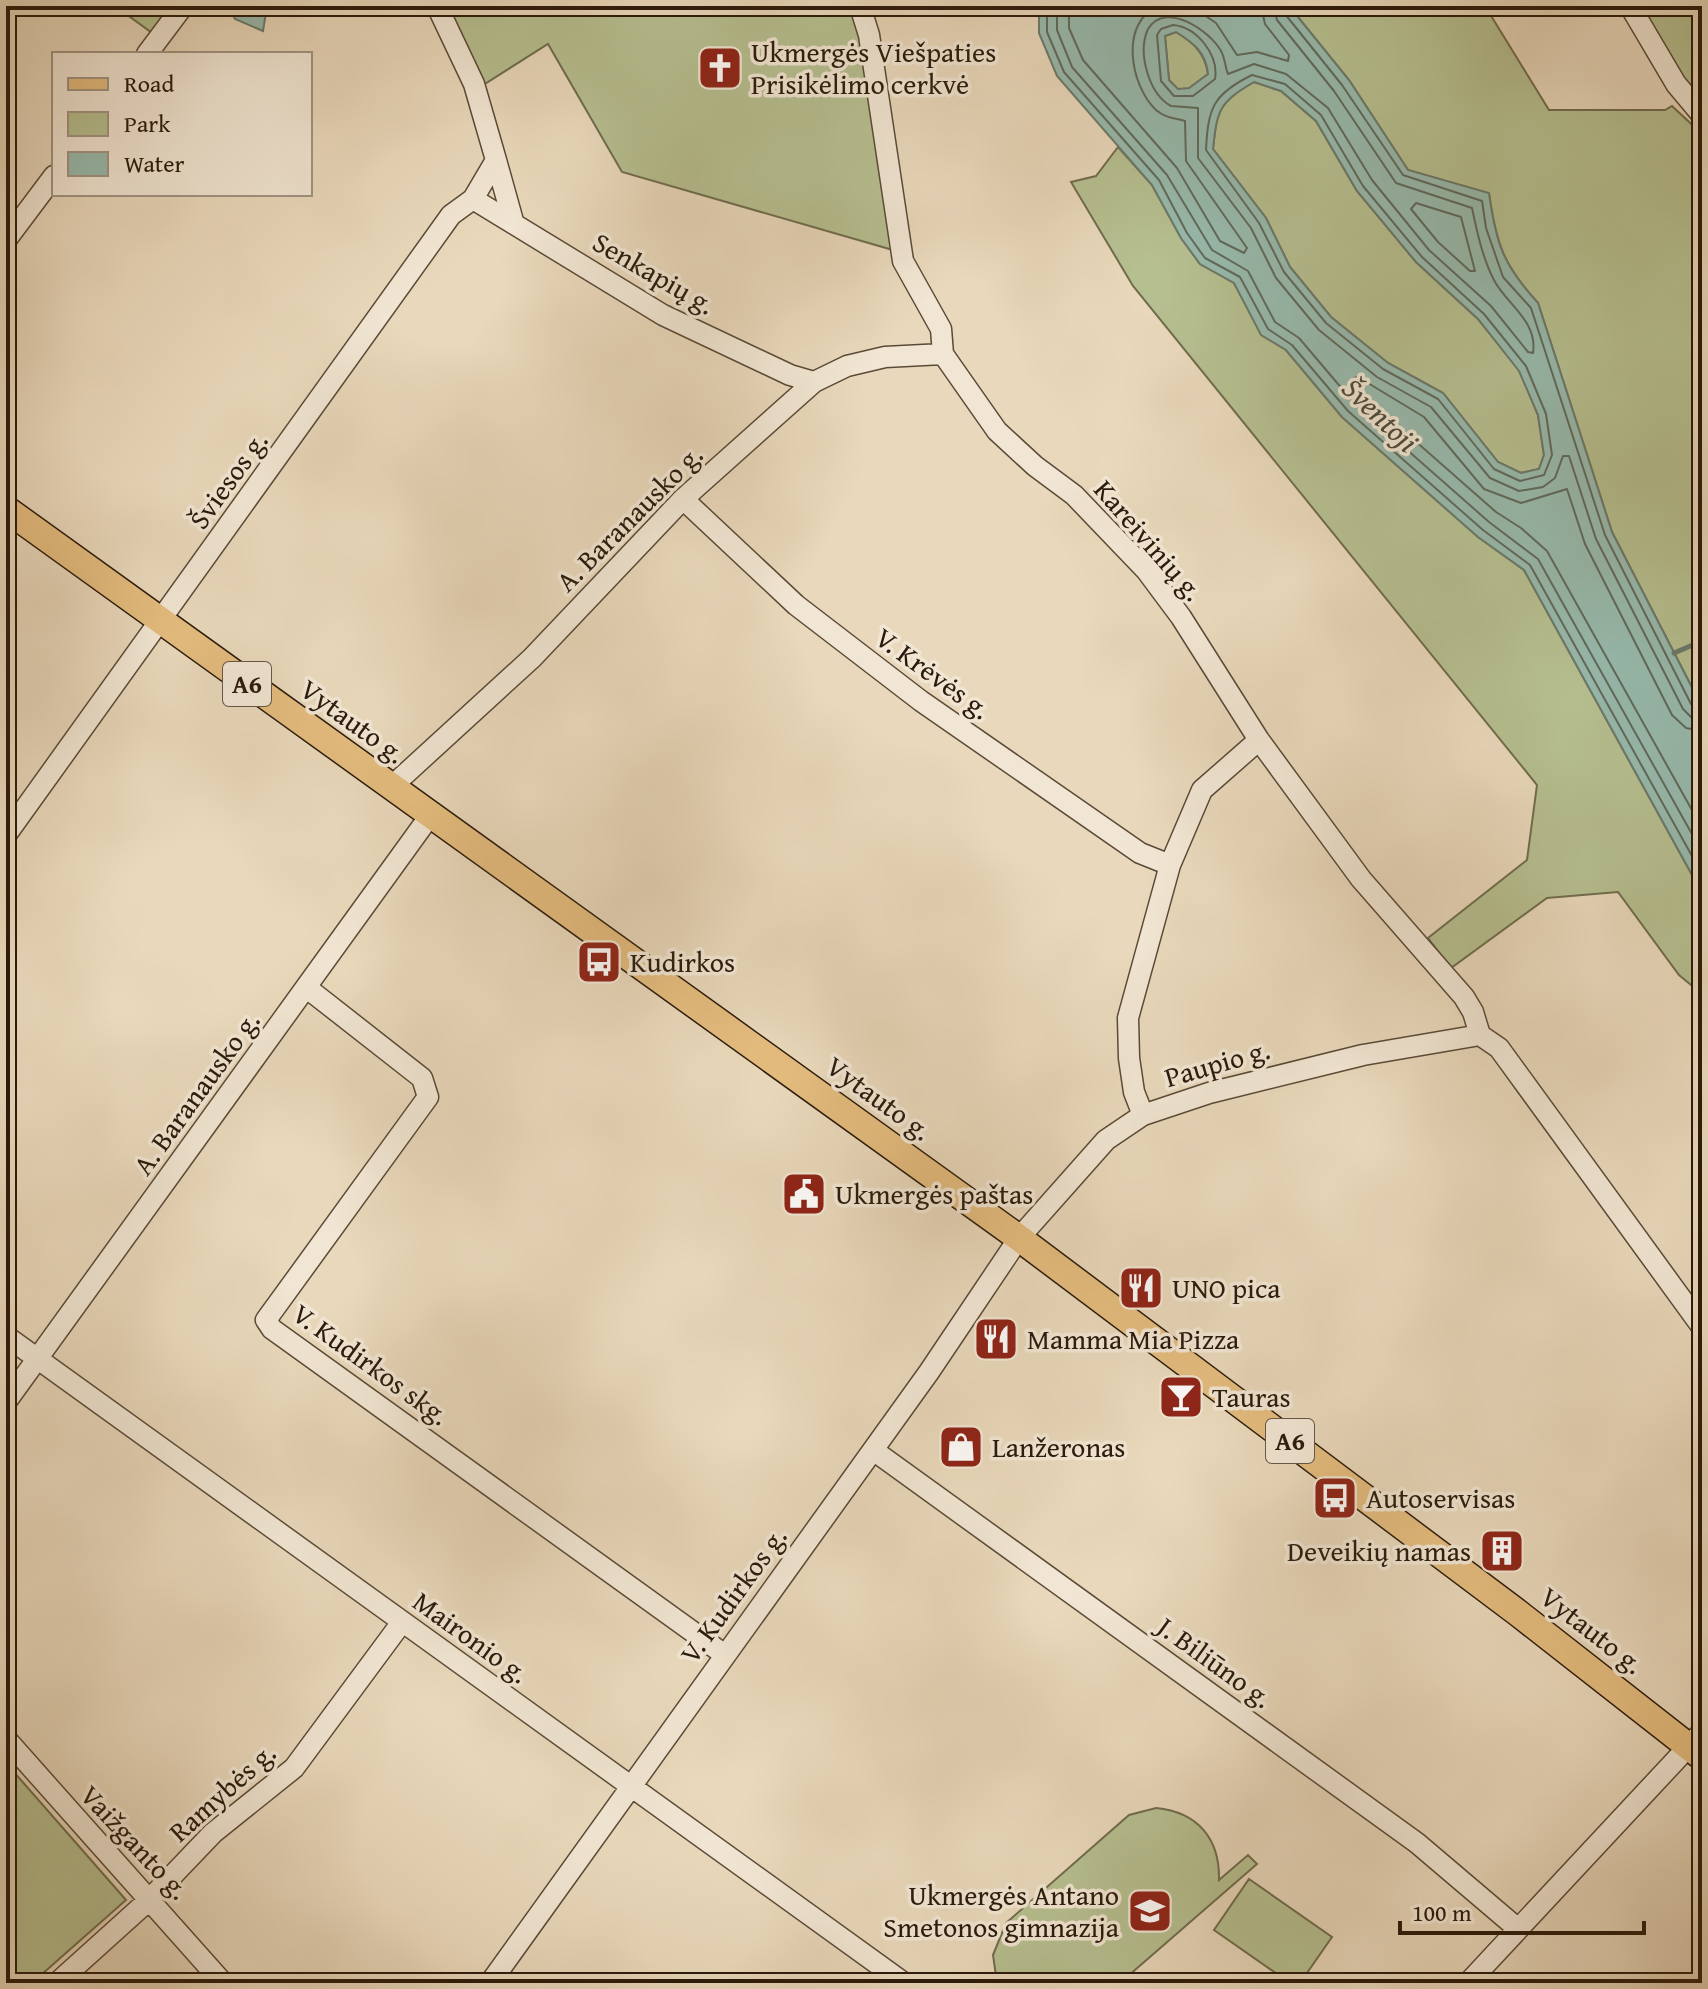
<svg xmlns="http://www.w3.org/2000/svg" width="1708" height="1989" font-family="'Gentium Book Plus',serif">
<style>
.green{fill:#b6bf90;stroke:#706c4e;stroke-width:2}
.water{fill:#97baad;stroke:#6b7a6c;stroke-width:2;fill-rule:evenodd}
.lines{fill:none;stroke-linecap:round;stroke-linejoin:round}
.shore{stroke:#606a5c;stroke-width:2}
.stream{stroke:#6b7a6c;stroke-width:5}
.minor-casing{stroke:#5a4a37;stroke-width:23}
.major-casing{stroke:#2a1a0b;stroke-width:29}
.minor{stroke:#f1e6d3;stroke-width:20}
.major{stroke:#e4bc7e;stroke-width:26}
.labels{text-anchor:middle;stroke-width:7;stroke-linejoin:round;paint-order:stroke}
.shield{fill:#f1e6d3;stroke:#665747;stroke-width:2}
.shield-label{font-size:26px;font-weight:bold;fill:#2a1a0b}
.poi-label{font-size:28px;fill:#2a1a0b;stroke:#f1e6d3;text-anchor:start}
.street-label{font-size:28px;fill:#2a1a0b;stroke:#f1e6d3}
.water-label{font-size:30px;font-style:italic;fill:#4b4a3c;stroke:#f1e6d3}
</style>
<rect width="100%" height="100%" fill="#e9d8bb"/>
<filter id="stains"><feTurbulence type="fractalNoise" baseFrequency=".0025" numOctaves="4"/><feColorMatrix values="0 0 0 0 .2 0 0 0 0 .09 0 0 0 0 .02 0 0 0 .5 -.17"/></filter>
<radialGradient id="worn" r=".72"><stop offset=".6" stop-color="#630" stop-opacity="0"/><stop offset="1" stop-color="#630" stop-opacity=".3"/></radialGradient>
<path class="green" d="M 115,6 L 194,6 L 166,43 Z
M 442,6 L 854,6 L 864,38 L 893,250 L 622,172 L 548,44 L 480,87 Z
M 1289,6 L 1485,6 L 1549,110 L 1665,110 L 1672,106 L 1702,134 L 1702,707 L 1612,532 L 1538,303 C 1504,266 1496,244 1489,194 L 1408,170 L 1349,80 Z
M 1638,6 L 1702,6 L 1702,101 L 1669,59 Z
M 1176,32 C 1194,43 1205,53 1208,74 L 1189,89 L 1178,90 L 1169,80 L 1165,36 Z
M 1254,82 L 1281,91 L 1316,121 L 1357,191 L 1416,262 L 1478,319 L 1520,371 L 1538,415 L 1544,455 L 1539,469 L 1521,473 L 1498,462 L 1443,393 L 1388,363 L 1331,317 L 1290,267 L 1266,218 L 1213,149 C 1217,110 1219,102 1254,82 Z
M 1118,147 L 1152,185 L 1181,238 L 1200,264 L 1234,283 L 1262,335 L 1286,350 L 1342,417 L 1478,537 L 1524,570 L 1702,893 L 1702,994 L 1679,975 L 1618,892 L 1547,898 L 1451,968 L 1428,938 L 1527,860 L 1537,785 L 1133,286 L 1071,182 L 1096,176 Z
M 6,1763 L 126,1900 L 32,1983 L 6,1983 Z
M 1156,1808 C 1198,1812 1220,1839 1219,1880 L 1248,1855 L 1257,1864 L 1120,1983 L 997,1983 L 993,1955 L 1006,1923 L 1129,1815 Z
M 1249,1879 L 1332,1937 L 1300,1983 L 1290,1983 L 1214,1930 Z"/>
<path class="water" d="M 228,6 L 267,6 L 263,31 L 235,19 Z
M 1039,6 L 1289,6 L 1349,80 L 1408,170 L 1489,193 C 1496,244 1503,265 1538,303 L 1612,532 L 1702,707 L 1702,893 L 1524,570 L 1478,537 L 1342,417 L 1286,350 L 1261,335 L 1234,283 L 1200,264 L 1181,238 L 1152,185 L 1057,76 L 1039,33 ZM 1176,32 C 1194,43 1206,53 1208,74 L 1189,88 L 1178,89 L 1169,80 L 1165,36 ZM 1254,82 L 1281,91 L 1316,121 L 1357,191 L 1416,262 L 1478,319 L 1519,371 L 1538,415 L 1544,455 L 1539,469 L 1521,473 L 1498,462 L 1443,393 L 1388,363 L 1331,317 L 1290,267 L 1266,218 L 1213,149 C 1217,110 1219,102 1254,82 Z"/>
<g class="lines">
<path class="shore" d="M 1047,6 L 1047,32 L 1064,72 L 1159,180 L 1187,233 L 1205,258 L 1240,277 L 1268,329 L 1292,345 L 1348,411 L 1483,530 L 1530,565 L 1702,874
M 1057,6 L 1057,30 L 1072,67 L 1167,175 L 1212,250 L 1248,271 L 1275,322 L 1299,338 L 1355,404 L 1489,522 L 1538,559 L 1702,852
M 1069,6 L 1069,28 L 1083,60 L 1177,168 L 1220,241 L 1244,253 L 1247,248 L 1186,161 L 1185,121 C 1175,118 1165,118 1156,110 C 1130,86 1119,21 1159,6
M 1191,6 L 1216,23 L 1237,55 L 1257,52 L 1288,61 L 1289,55 L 1265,24 L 1261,6
M 1273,6 L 1277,20 L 1334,91 L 1396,183 L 1472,208 C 1477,232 1483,260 1495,282 C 1508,305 1538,322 1533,353 L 1528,352 L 1491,306 L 1429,250 L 1372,180 L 1328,108 L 1286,74 L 1254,64 L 1228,74 C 1225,67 1225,58 1221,51 C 1210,31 1165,0 1148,29 C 1137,53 1149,94 1171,106 L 1198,108 L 1198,158 L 1251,228 L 1276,278 L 1319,330 L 1377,377 L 1431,407 L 1490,478 L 1519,491 L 1543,487 L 1555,478 L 1563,456 L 1569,456 L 1596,539 L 1683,709 L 1691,717 L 1702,719
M 1283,6 L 1285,14 L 1342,85 L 1403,175 L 1482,201 L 1486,228 L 1503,277 L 1531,308 L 1605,535 L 1691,704 L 1702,709
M 1173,25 C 1197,27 1219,55 1215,79 L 1193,96 L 1174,96 L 1161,81 L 1157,35 L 1161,29 Z
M 1252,75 L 1285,84 L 1321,115 L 1363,186 L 1422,257 L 1484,314 L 1526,366 L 1546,414 L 1552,455 L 1544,475 L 1520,481 L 1494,469 L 1438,399 L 1383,369 L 1326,323 L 1284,272 L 1259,223 L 1206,150 C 1208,108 1213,94 1252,75 Z
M 1416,203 L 1461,217 L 1475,271 L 1470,271 L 1438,242 L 1411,209 Z
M 1702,731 L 1686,728 L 1672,715 L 1585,544 L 1567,489 L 1521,503 L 1484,489 L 1424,417 L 1358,377 L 1354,378 L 1353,383 L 1364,396 L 1496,512 L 1521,528 L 1547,551 L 1702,828"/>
<path class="stream" d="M 1674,653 L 1702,641"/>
<g class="minor-casing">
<path id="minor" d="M 860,6 L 869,35 L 903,261 L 941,329 L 943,354 L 997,431 L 1035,466 L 1074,495 L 1146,570 L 1181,617 L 1259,740 L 1361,879 L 1464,997 L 1473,1012 L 1480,1035 L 1499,1048 L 1702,1327
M 1630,6 L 1676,84 L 1702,115
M 147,54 L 183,6
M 496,160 L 513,221
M 473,199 L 663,315 L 790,375 L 814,382
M 6,240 L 54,176
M 683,499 L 796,605 L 921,701 L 1140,853 L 1170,865
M 390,788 L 532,658 L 683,499 L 814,382 L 847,366 L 885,357 L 943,354
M 6,835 L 451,215 L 473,199 L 496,160 L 474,84 L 437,6
M 307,988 L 422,1078 L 428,1097 L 266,1320 L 272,1329 L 725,1655
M 1143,1115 L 1134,1092 L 1129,1058 L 1128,1018 L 1170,865 L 1202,790 L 1259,740
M 6,1336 L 904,1983
M 6,1402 L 429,817
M 873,1450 L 1417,1843 L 1517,1928
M 6,1739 L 223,1983
M 57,1983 L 149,1900 L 213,1833 L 294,1768 L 402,1622
M 490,1983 L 929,1372 L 1019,1238 L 1106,1140 L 1143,1115 L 1209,1093 L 1363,1055 L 1480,1035
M 1468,1983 L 1702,1732"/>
</g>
<g class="major-casing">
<path id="major" d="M 6,509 L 1019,1238 L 1518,1613 L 1702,1757"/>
</g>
<use href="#minor" class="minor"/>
<use href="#major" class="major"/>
</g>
<defs>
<g id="church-square" transform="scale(2.3)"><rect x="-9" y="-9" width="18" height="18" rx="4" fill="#8f2418" stroke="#f1e6d3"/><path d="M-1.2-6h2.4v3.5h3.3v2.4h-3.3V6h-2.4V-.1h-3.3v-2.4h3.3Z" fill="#fff"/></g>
<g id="bus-square" transform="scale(2.3)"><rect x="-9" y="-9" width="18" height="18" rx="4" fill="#8f2418" stroke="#f1e6d3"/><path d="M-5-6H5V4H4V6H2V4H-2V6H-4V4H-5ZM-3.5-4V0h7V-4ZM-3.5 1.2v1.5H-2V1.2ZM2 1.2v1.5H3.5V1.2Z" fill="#fff"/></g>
<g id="civic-square" transform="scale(2.3)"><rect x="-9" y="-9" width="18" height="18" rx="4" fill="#8f2418" stroke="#f1e6d3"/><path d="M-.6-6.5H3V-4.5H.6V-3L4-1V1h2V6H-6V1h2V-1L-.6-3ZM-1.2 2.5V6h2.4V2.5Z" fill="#fff"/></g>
<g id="restaurant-square" transform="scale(2.3)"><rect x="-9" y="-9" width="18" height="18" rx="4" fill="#8f2418" stroke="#f1e6d3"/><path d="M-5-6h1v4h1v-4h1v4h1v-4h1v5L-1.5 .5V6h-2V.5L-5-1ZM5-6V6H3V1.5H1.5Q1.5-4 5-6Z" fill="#fff"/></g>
<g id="bar-square" transform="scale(2.3)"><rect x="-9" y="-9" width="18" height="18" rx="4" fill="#8f2418" stroke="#f1e6d3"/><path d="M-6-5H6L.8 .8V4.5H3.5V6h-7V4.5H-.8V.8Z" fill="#fff"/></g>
<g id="shop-square" transform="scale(2.3)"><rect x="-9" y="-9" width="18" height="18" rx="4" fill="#8f2418" stroke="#f1e6d3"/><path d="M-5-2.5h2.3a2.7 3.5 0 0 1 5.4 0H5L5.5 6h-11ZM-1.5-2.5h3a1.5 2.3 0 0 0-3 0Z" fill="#fff"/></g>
<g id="building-square" transform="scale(2.3)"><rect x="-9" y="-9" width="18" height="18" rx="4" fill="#8f2418" stroke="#f1e6d3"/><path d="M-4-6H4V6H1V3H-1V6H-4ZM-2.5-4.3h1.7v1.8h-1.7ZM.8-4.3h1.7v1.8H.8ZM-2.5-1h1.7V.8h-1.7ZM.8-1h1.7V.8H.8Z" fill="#fff"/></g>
<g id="school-square" transform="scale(2.3)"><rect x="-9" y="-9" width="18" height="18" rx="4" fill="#8f2418" stroke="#f1e6d3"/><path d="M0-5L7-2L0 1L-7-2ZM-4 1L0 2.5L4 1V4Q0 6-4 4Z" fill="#fff"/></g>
</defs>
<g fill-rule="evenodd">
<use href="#church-square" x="720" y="68"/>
<use href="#bus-square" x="599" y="962"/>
<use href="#civic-square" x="804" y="1194"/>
<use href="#restaurant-square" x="1141" y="1288"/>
<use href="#restaurant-square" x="996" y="1339"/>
<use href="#bar-square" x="1181" y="1397"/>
<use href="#shop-square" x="961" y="1447"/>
<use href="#bus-square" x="1335" y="1498"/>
<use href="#building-square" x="1502" y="1551"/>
<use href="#school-square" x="1150" y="1911"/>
</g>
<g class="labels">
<g class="shield">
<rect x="223" y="662" width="48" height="44" rx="6"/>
<rect x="1266" y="1419" width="48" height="44" rx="6"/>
</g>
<g class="shield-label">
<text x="247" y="693">A6</text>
<text x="1290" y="1450">A6</text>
</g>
<g class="poi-label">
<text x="751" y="62">Ukmergės Viešpaties<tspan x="751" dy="32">Prisikėlimo cerkvė</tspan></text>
<text x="630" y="972">Kudirkos</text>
<text x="835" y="1204">Ukmergės paštas</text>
<text x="1172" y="1298">UNO pica</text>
<text x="1027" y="1349">Mamma Mia Pizza</text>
<text x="1212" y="1407">Tauras</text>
<text x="992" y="1457">Lanžeronas</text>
<text x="1366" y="1508">Autoservisas</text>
<text x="1471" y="1561" text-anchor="end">Deveikių namas</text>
<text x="1119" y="1905" text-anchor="end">Ukmergės Antano<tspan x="1119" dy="32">Smetonos gimnazija</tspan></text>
</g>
<g class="street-label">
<text transform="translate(654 273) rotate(30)" y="10">Senkapių g.</text>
<text transform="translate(228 480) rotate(-54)" y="10">Šviesos g.</text>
<text transform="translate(629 518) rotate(-45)" y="10">A. Baranausko g.</text>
<text transform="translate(1149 540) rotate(49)" y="10">Kareivinių g.</text>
<text transform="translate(933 673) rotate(36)" y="10">V. Krėvės g.</text>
<text transform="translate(353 721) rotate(36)" y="10">Vytauto g.</text>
<text transform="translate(1217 1063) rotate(-16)" y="10">Paupio g.</text>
<text transform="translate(196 1093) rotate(-54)" y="10">A. Baranausko g.</text>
<text transform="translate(879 1098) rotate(36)" y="10">Vytauto g.</text>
<text transform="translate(371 1364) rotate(36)" y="10">V. Kudirkos skg.</text>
<text transform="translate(733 1595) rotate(-54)" y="10">V. Kudirkos g.</text>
<text transform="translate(1592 1630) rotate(38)" y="10">Vytauto g.</text>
<text transform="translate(471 1637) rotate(36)" y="10">Maironio g.</text>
<text transform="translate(1215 1662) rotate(36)" y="10">J. Biliūno g.</text>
<text transform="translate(222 1792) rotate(-42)" y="10">Ramybės g.</text>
<text transform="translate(135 1842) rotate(47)" y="10">Vaižganto g.</text>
</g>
<g class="water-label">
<text transform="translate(1380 415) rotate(44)" y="10">Šventoji</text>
</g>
</g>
<rect width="1708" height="1989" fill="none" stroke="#e9d8bb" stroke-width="32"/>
<rect x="8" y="8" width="1692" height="1973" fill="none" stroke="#2a1a0b" stroke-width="4"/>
<rect x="16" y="16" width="1676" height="1957" fill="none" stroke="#2a1a0b" stroke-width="2"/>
<rect x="52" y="52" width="260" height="144" fill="#f1e6d3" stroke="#a19483" stroke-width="2"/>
<rect x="68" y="78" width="40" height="12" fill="#e4bc7e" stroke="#a19483" stroke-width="2"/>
<text x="124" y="92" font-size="24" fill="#2a1a0b">Road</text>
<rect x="68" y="112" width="40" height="24" fill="#b6bf90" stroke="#a19483" stroke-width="2"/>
<text x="124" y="132" font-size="24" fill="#2a1a0b">Park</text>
<rect x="68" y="152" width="40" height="24" fill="#97baad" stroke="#a19483" stroke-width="2"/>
<text x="124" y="172" font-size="24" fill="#2a1a0b">Water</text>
<path d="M1400 1921v12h244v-12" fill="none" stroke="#2a1a0b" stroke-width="4"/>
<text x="1412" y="1921" font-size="24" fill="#2a1a0b" stroke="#f1e6d3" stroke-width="6" paint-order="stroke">100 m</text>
<rect width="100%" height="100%" filter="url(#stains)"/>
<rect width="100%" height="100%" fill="url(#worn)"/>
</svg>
